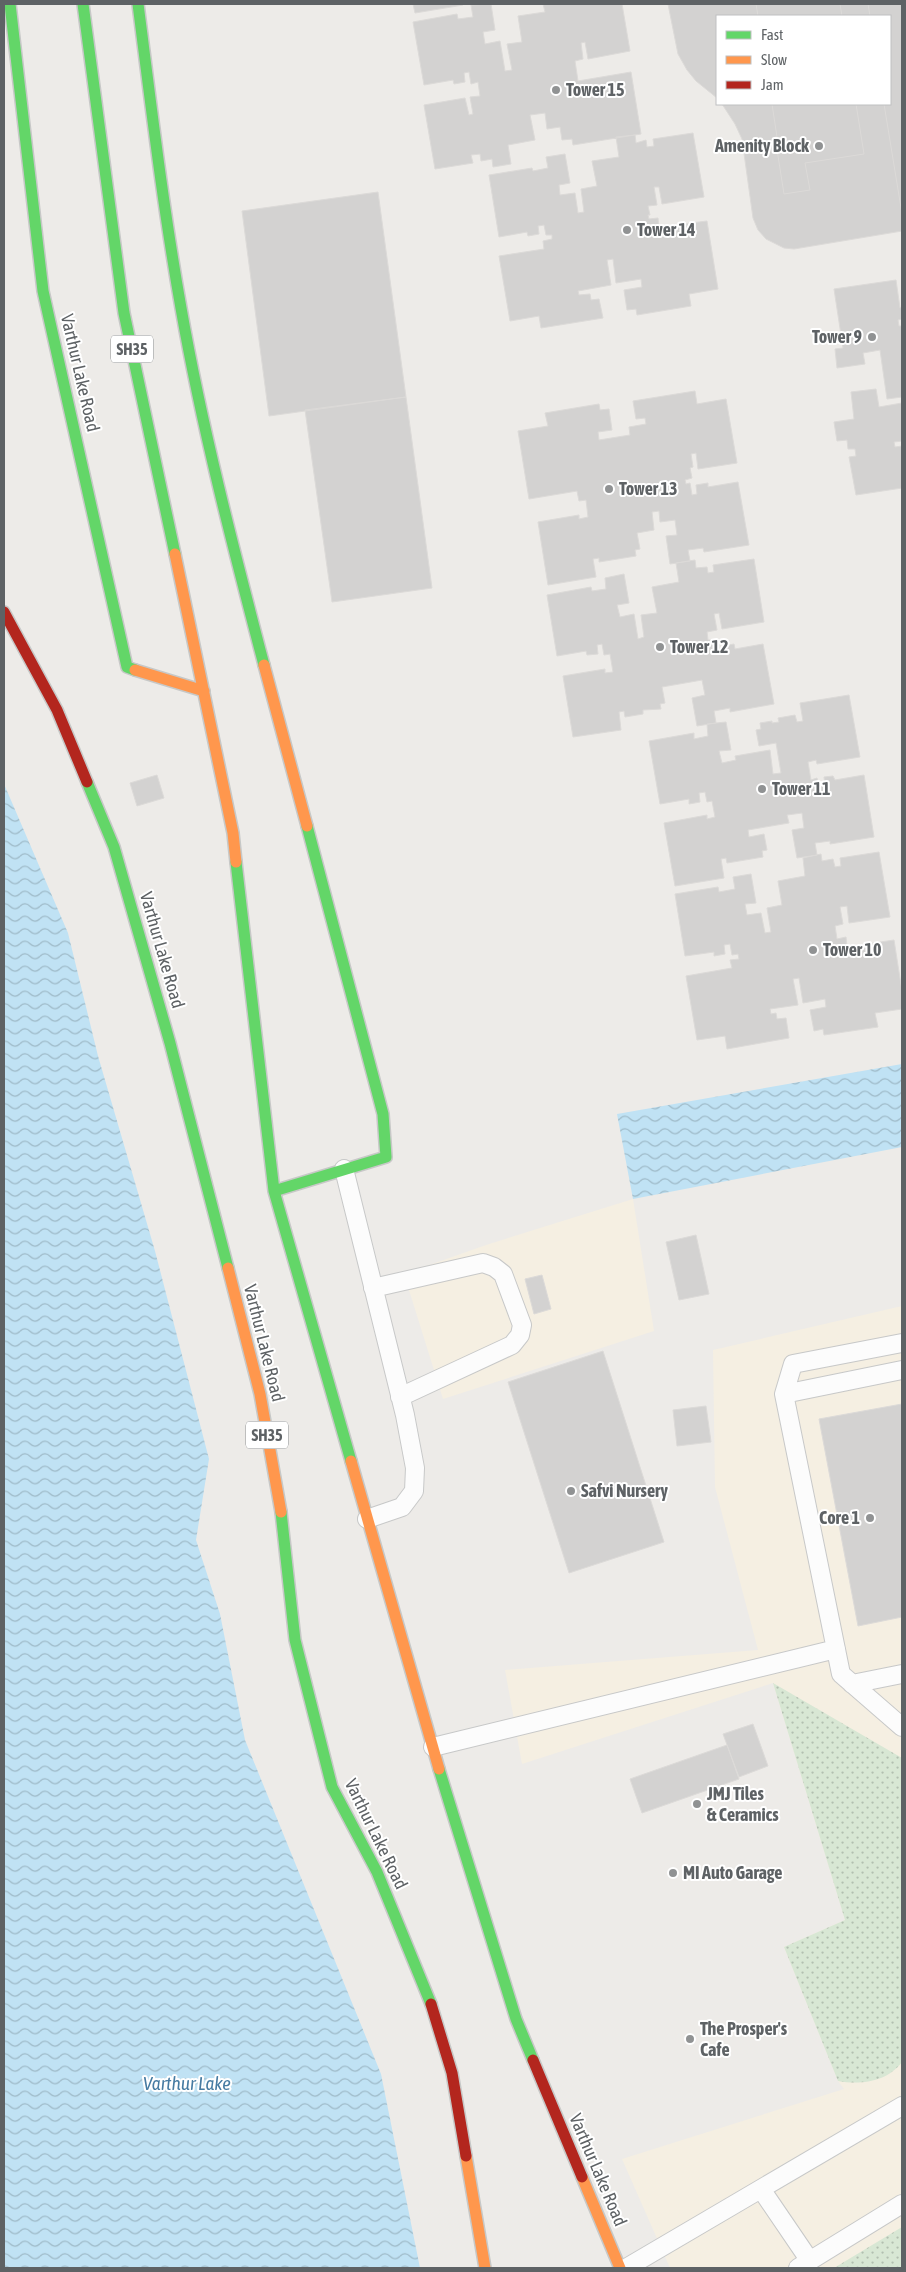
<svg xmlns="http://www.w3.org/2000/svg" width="906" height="2272" font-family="'Asap Condensed',sans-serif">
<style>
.commercial{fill:#f5efe2}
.park{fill:url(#park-dots)}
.water{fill:url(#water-waves)}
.building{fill:#d3d2d1;stroke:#dcdad8}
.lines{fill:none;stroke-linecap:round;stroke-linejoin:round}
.lane-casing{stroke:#c7c8c8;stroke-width:20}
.fast-casing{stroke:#c7c8c7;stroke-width:14}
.slow-casing{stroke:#c7c8c7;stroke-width:14}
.jam-casing{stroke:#c7c8c7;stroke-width:14}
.lane{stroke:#fcfcfc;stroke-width:18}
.fast{stroke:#63d668;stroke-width:11}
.slow{stroke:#ff974d;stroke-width:11}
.jam{stroke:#b3261e;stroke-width:11}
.poi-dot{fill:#909293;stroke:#fff;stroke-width:2}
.labels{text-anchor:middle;stroke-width:4;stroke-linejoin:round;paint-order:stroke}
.shield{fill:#fff;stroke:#8e9193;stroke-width:1}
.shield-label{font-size:16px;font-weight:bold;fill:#5e6265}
.poi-label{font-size:18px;font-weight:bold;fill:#5e6265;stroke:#fff;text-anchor:start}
.street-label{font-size:18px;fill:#5e6265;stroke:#fff}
.water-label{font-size:19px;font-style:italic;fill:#467ba2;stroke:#fff}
</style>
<defs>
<pattern id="park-dots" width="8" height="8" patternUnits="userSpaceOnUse" patternTransform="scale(1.25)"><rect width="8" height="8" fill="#d8e7d4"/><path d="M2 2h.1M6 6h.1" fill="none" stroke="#b2bfb0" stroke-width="1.8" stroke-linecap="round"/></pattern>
<pattern id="water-waves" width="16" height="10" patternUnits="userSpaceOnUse" patternTransform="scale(1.25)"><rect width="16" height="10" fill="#c0e2f4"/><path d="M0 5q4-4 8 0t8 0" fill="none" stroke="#9fbbc9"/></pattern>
</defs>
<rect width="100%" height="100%" fill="#edebe8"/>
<path class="commercial" d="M 633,1199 L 654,1331 L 443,1399 L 404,1274 L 486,1245 Z
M 902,1306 L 902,2268 L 670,2268 L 622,2159 L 844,2089 L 838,2081 L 784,1947 L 845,1920 L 773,1683 L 522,1764 L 505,1670 L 758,1650 L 715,1487 L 713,1350 Z"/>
<path class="park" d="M 773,1683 L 902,1758 L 902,2062 C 887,2082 861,2085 838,2081 L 784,1947 L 845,1920 Z
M 902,2227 L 902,2268 L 834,2268 Z"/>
<path class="water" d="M 4,784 L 68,933 L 98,1056 L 155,1251 L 209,1459 L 196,1540 L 220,1614 L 245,1740 L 381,2074 L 420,2268 L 4,2268 Z
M 902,1064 L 902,1147 L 633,1199 L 617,1114 Z"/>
<path class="building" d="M 413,4 L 462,4 L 463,5 L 415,13 Z
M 491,4 L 495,30 L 483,32 L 485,44 L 500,41 L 505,71 L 512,70 L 507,44 L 522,42 L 518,16 L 545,12 L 543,4 L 622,4 L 630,51 L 588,59 L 585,42 L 581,43 L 583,59 L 575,61 L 578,81 L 631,72 L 641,134 L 573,145 L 572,139 L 562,140 L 560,127 L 547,129 L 545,113 L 530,115 L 535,140 L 508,145 L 511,164 L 493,167 L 492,159 L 481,161 L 480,154 L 471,155 L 473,163 L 435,169 L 424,105 L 465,98 L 469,115 L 473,114 L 470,97 L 480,96 L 478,82 L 471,84 L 469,72 L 464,73 L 465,82 L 454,84 L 453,80 L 424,85 L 413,22 L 457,14 L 458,19 L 473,17 L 471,5 Z
M 668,4 L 902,4 L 902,231 L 794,249 L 784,248 L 766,239 L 758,230 L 753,218 L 742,139 L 735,124 L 722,104 L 890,104 L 890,16 L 717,16 L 717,98 L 696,81 L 687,70 L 678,54 Z
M 756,4 L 840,4 L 842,16 L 758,16 Z
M 868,4 L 902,4 L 902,214 L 884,104 L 890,104 L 890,16 L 870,16 Z
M 772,104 L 856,104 L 864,154 L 805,163 L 810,190 L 784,194 L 775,137 L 777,137 Z
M 693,133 L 704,197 L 662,204 L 659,187 L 654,187 L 657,205 L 648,206 L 650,215 L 648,215 L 649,219 L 658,218 L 659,227 L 707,221 L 718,289 L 689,294 L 691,306 L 637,315 L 636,309 L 627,310 L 624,290 L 642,287 L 641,279 L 616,283 L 613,259 L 607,260 L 611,285 L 578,291 L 579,295 L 590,294 L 591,300 L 599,299 L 603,318 L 541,328 L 539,316 L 510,321 L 499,256 L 544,249 L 543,241 L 552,239 L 552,235 L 546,235 L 544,225 L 538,226 L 539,234 L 528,236 L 527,232 L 499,237 L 489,175 L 532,168 L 533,171 L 548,168 L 546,157 L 565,154 L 570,183 L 559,185 L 560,195 L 575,193 L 578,213 L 584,212 L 581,189 L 597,186 L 592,161 L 619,157 L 616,137 L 635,135 L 636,143 L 646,140 L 647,147 L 654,146 L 653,139 Z
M 378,192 L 406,397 L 269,416 L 242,211 Z
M 896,280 L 900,308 L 902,307 L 902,319 L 898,320 L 899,326 L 902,326 L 902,397 L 887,399 L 880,350 L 863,353 L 865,364 L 837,368 L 835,349 L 843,348 L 834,289 Z
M 876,389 L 879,407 L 902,403 L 902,441 L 894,442 L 895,447 L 902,446 L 902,488 L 856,495 L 849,457 L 856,456 L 855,449 L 848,449 L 847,440 L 837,441 L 834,422 L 854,419 L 851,392 Z
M 695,391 L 697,404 L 726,399 L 737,463 L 698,469 L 696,453 L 691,454 L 693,467 L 690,468 L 692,478 L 685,480 L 686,484 L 690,483 L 692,495 L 697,494 L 696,485 L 708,483 L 708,487 L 738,482 L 749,545 L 704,552 L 703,548 L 688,550 L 690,561 L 670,564 L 666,536 L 677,535 L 675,520 L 660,522 L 659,511 L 652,512 L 654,530 L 637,533 L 640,549 L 635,550 L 636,556 L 599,562 L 599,558 L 593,559 L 596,577 L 548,585 L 538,522 L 579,515 L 579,519 L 588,517 L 586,500 L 579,501 L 577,491 L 529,499 L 518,431 L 548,426 L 545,413 L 599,404 L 600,410 L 609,409 L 612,430 L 598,432 L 599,440 L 630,435 L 629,427 L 646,424 L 645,418 L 636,419 L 633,401 Z
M 406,397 L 432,588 L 332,602 L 305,410 Z
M 754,559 L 764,622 L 722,629 L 719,613 L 714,614 L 717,630 L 707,632 L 708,640 L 711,640 L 712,644 L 717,644 L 719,654 L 725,653 L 723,646 L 734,644 L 735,649 L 763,644 L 774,704 L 730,712 L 730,708 L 714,711 L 716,723 L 697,726 L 692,698 L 705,695 L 702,680 L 662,687 L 665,703 L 660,704 L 661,709 L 643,710 L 643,714 L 625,717 L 624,711 L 619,712 L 621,730 L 573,737 L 563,676 L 605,669 L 605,673 L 613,672 L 610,654 L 604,655 L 602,644 L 597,645 L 598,654 L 587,655 L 586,651 L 557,656 L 547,595 L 591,587 L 592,591 L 606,589 L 605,578 L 624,574 L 629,603 L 617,605 L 620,617 L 634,614 L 638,639 L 644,637 L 641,615 L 657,613 L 652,587 L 679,582 L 676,563 L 695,560 L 696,568 L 707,567 L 708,573 L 714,572 L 713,565 Z
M 849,695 L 860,757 L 817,764 L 816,760 L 808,762 L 811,780 L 817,778 L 819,787 L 825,786 L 824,777 L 833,776 L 835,780 L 864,775 L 874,837 L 830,844 L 830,841 L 815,843 L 817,855 L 797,858 L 792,830 L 804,828 L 802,813 L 787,815 L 789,823 L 748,830 L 749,837 L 764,834 L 767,850 L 762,851 L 763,857 L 727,863 L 726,858 L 721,859 L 724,878 L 675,886 L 664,823 L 707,815 L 707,819 L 715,817 L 712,801 L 707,802 L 705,792 L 699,793 L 700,802 L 689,804 L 689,799 L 660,804 L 649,741 L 694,733 L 694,739 L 708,736 L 707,724 L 726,722 L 731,750 L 719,751 L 722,763 L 736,760 L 735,756 L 770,750 L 773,774 L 781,773 L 776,743 L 759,746 L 756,730 L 761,729 L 760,723 L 772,721 L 772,723 L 779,722 L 778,718 L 795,715 L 797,722 L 803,721 L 800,703 Z
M 157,775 L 164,798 L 137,806 L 130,783 Z
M 879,852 L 890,917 L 849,923 L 847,906 L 840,907 L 843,924 L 835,926 L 837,939 L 846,937 L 847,947 L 894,940 L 902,991 L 902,1009 L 875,1013 L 878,1027 L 824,1035 L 823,1029 L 814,1031 L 810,1010 L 826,1007 L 825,999 L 803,1003 L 799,978 L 793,979 L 798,1005 L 770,1009 L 771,1014 L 776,1013 L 777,1019 L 786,1018 L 789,1038 L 727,1049 L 725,1036 L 697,1040 L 686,976 L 732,968 L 730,960 L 739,959 L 738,954 L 732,955 L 730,944 L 724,945 L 725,954 L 714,956 L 714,952 L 685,956 L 675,894 L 718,887 L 719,892 L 735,889 L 733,877 L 751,874 L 756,903 L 745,904 L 747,915 L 761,913 L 765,933 L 771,932 L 767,908 L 782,905 L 778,881 L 805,876 L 803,858 L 821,854 L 822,861 L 833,859 L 835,867 L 841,866 L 840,858 Z
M 696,1235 L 709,1294 L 679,1300 L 666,1242 Z
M 542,1275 L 551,1309 L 534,1314 L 525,1279 Z
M 603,1351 L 664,1542 L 569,1573 L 508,1382 Z
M 902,1404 L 902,1617 L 858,1626 L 819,1419 Z
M 706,1406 L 711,1442 L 677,1446 L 673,1410 Z
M 753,1724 L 768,1766 L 739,1777 L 723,1734 Z
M 727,1745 L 739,1779 L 642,1813 L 630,1779 Z"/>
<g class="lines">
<g class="lane-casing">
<path id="lane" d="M 344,1169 L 405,1415 L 415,1468 L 414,1491 L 402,1507 L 367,1519
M 373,1288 L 483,1263 L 494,1267 L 503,1274 L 522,1325 L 520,1335 L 512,1345 L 400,1397
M 902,1370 L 784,1394 L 841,1674 L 902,1727
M 784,1394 L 793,1364 L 902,1343
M 852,1684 L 902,1674
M 433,1747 L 836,1649
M 761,2189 L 810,2261
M 626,2268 L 902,2106
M 798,2268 L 902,2204"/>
</g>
<g class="fast-casing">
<path id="fast" d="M 10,4 L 43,291 L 127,667 L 135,670
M 83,4 L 124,313 L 175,554
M 138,4 C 151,105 163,207 181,308 C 202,428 233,547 264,665
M 87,782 L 114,847 L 170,1043 L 228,1268
M 236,862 L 274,1191 L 351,1461
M 274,1191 L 386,1157 L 383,1114 L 307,826
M 281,1512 L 295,1640 L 332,1787 L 377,1872 L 431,2004
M 439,1769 L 516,2019 L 533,2060"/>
</g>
<g class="slow-casing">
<path id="slow" d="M 175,554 L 233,833 L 236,862
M 264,665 L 307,826
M 135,670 L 204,691
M 228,1268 L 260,1394 L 281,1512
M 351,1461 L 439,1769
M 466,2156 L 485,2268
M 582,2177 L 620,2268"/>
</g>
<g class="jam-casing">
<path id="jam" d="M 4,612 L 57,710 L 87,782
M 431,2004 L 452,2073 L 466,2156
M 533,2060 L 582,2177"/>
</g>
<use href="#lane" class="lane"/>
<use href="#fast" class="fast"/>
<use href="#slow" class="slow"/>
<use href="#jam" class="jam"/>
</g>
<g class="poi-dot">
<circle cx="556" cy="90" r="5"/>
<circle cx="819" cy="146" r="5"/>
<circle cx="627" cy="230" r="5"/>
<circle cx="872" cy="337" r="5"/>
<circle cx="609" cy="489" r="5"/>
<circle cx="660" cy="647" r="5"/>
<circle cx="762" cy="789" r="5"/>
<circle cx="813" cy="950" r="5"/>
<circle cx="571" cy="1491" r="5"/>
<circle cx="870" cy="1518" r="5"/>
<circle cx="697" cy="1804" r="5"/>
<circle cx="673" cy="1873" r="5"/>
<circle cx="690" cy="2039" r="5"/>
</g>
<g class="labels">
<g class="shield">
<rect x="111" y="335.5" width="42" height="27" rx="4"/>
<rect x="246" y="1421.5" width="42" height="27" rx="4"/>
</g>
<g class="shield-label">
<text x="132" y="355">SH35</text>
<text x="267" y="1441">SH35</text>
</g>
<g class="poi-label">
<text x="566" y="96">Tower 15</text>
<text x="809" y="152" text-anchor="end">Amenity Block</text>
<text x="637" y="236">Tower 14</text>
<text x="862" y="343" text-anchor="end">Tower 9</text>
<text x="619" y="495">Tower 13</text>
<text x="670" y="653">Tower 12</text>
<text x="772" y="795">Tower 11</text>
<text x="823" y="956">Tower 10</text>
<text x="581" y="1497">Safvi Nursery</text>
<text x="860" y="1524" text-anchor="end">Core 1</text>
<text x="707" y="1800">JMJ Tiles<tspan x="707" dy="21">&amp; Ceramics</tspan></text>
<text x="683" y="1879">MI Auto Garage</text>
<text x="700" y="2035">The Prosper's<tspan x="700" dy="21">Cafe</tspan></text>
</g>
<g class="street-label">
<text transform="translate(80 373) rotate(77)" y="6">Varthur Lake Road</text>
<text transform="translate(162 950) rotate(74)" y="6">Varthur Lake Road</text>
<text transform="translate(264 1343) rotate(76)" y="6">Varthur Lake Road</text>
<text transform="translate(376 1834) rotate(64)" y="6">Varthur Lake Road</text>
<text transform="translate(598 2170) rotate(67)" y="6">Varthur Lake Road</text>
</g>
<g class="water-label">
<text x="187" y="2090">Varthur Lake</text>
</g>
</g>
<rect width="906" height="2272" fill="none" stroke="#5e6265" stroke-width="10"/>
<rect x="716" y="15" width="175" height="90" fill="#ffffff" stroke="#bfc0c1"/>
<rect x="726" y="31" width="25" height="8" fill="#63d668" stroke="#bfc0c1"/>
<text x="761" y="40" font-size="15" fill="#5e6265">Fast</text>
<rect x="726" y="56" width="25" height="8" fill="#ff974d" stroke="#bfc0c1"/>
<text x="761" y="65" font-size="15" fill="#5e6265">Slow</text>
<rect x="726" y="81" width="25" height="8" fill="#b3261e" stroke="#bfc0c1"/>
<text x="761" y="90" font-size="15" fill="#5e6265">Jam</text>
</svg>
